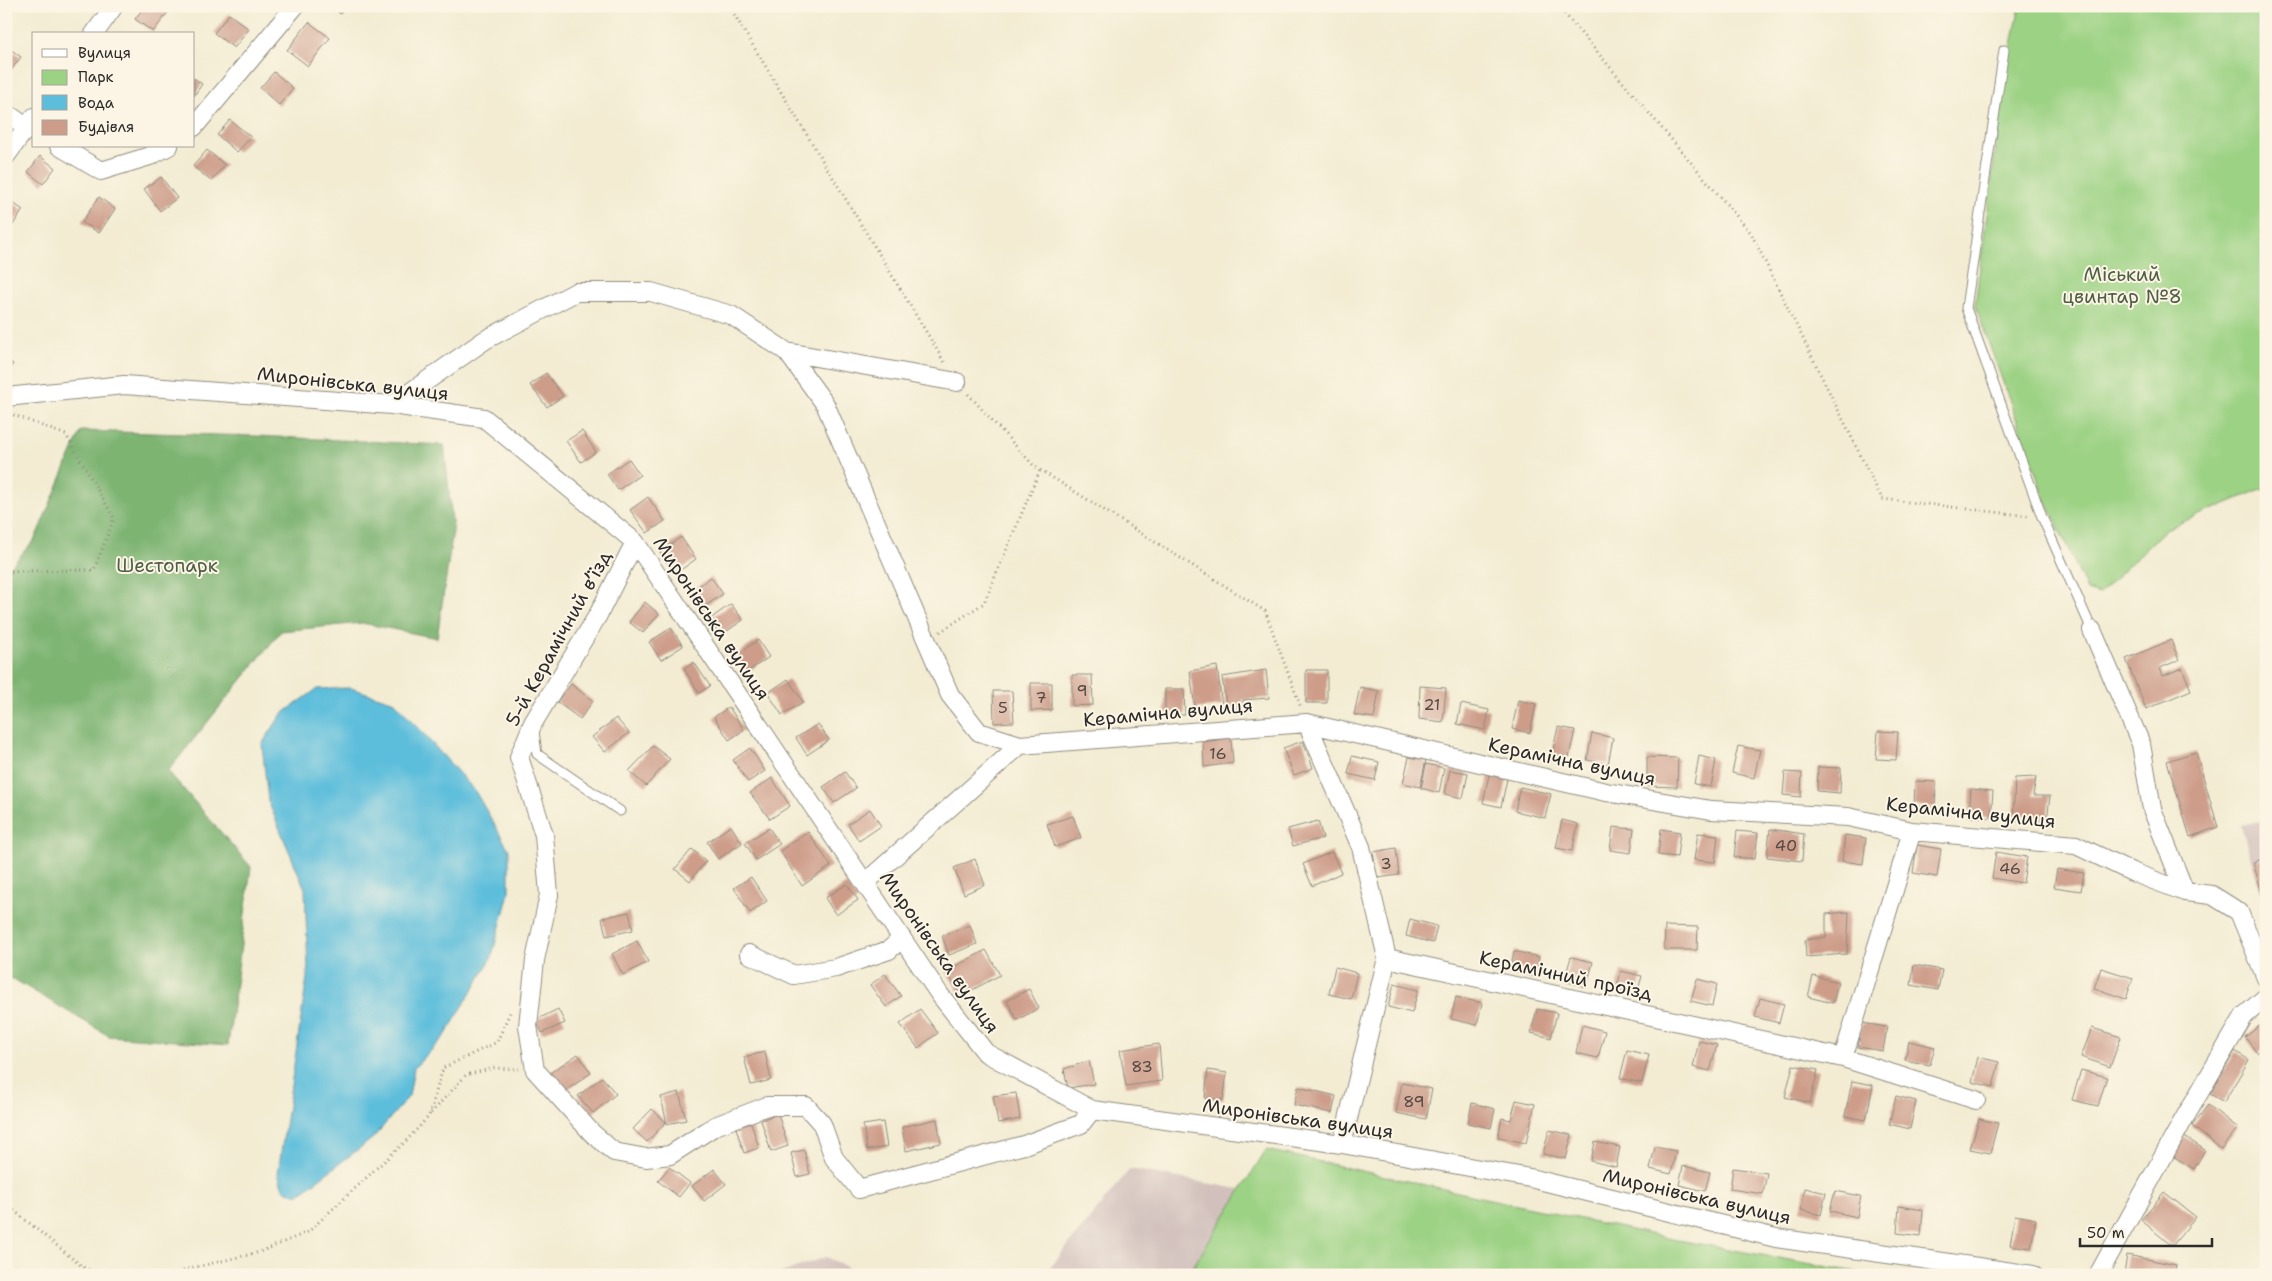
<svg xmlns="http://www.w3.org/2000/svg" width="2272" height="1281" font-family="'Shantell Sans',sans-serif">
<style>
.industrial{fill:#d1c0bc}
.green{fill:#9cd284;stroke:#647e58}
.forest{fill:#7db472;stroke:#54704e}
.water{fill:#5dbedb;stroke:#447483}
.building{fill:#cd9d8a}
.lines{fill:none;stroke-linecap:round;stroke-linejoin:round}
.lane-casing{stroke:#8f8c7f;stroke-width:11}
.street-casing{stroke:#8f8c7f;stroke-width:20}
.path{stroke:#8f8c7f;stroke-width:3;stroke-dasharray:1 4;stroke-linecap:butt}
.lane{stroke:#fff;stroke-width:9}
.street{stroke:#fff;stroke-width:18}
.labels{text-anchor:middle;stroke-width:4;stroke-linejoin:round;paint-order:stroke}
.number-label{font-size:16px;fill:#544843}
.park-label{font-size:19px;fill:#4d5d46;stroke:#fcf5e5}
.street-label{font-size:19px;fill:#2b2b2b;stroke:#fcf5e5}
</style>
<rect width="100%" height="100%" fill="#fcf5e5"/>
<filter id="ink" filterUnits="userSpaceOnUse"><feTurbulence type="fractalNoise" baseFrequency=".02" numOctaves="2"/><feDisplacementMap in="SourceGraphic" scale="10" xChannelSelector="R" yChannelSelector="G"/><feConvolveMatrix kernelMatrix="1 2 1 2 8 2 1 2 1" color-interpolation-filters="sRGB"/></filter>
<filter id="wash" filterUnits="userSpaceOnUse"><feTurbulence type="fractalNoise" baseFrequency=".0096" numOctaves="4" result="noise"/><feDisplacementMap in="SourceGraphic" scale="20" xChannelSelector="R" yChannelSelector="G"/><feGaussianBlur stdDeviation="1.12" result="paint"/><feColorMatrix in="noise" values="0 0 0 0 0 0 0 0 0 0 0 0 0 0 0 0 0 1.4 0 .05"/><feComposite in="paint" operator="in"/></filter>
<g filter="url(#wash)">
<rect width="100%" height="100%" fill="#f3ecd3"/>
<path class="industrial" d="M 2266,820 L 2266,910 L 2241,825 Z
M 1130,1169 L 1704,1275 L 1044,1275 Z
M 826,1257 L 863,1275 L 775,1275 Z"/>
<path class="green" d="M 2020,6 L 2266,6 L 2266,489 L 2261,489 L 2166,529 L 2099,594 L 2087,590 L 2045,498 L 1975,305 L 2005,78 Z
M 1266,1150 L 1672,1239 L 1873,1275 L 1188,1275 Z"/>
<path class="forest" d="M 81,431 L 255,436 L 444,445 L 453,530 L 437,638 L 362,623 L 281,631 L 168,771 L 251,867 L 228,1045 L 109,1036 L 12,978 L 6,986 L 6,572 L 35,539 Z"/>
<path class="water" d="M 351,688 L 395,702 L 475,791 L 509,850 L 509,893 L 491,959 L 445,1036 L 414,1068 L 409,1096 L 373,1138 L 298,1195 L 283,1189 L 278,1173 L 308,971 L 305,889 L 268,801 L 262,744 L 282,714 L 317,689 Z"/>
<g id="blocks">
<path class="building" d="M 145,6 L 161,6 L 168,12 L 153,32 L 135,19 Z
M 332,6 L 347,6 L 340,14 Z
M 229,14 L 249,29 L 234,48 L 214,33 Z
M 309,22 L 330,38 L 308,66 L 287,50 Z
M 6,46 L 21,57 L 6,77 Z
M 274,72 L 293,88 L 279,105 L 260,88 Z
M 194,78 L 202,84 L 194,96 Z
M 230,120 L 251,137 L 237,152 L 217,135 Z
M 207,150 L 225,165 L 211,181 L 193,166 Z
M 40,156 L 55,168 L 43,184 L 28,172 Z
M 161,177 L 177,198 L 160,211 L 144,189 Z
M 99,197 L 115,209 L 99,233 L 82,222 Z
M 6,198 L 23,210 L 8,232 L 6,231 Z
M 6,359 L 13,364 L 6,374 Z
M 546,373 L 563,396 L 547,407 L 530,385 Z
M 582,431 L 596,452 L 581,462 L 566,441 Z
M 629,459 L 640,475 L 618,490 L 607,474 Z
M 648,497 L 665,521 L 647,533 L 630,510 Z
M 681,537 L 696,559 L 675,574 L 660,552 Z
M 711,577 L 723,594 L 701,609 L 690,592 Z
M 645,602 L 659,614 L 643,633 L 629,622 Z
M 731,604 L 743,620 L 721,635 L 710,619 Z
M 671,628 L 683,646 L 661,660 L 649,642 Z
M 758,640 L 769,657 L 747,672 L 736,655 Z
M 2171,640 L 2179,660 L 2160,668 L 2163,676 L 2182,668 L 2191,690 L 2146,709 L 2126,659 Z
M 694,662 L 710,686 L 699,693 L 684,669 Z
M 1217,666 L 1222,706 L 1195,709 L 1190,671 Z
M 1266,670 L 1269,698 L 1243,700 L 1243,707 L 1227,710 L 1222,677 Z
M 1306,670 L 1327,670 L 1327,703 L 1306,703 Z
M 1072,675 L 1092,675 L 1093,705 L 1072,706 Z
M 788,679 L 803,702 L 782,715 L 768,693 Z
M 1031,683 L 1052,683 L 1052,710 L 1031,711 Z
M 571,684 L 593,701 L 580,719 L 557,702 Z
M 1420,686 L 1446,688 L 1443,722 L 1419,719 Z
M 1360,687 L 1379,691 L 1374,718 L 1354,715 Z
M 1165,689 L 1184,689 L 1185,715 L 1165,715 Z
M 993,691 L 1012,691 L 1014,722 L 994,723 Z
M 1518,700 L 1536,704 L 1530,733 L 1512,729 Z
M 1461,704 L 1489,710 L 1485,730 L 1457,724 Z
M 729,707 L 744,730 L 729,740 L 714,717 Z
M 616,718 L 629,733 L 605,752 L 592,737 Z
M 818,724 L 829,740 L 807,755 L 796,738 Z
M 1558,727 L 1575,730 L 1569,757 L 1552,754 Z
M 1878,731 L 1898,732 L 1896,760 L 1876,759 Z
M 1592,733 L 1613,738 L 1608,764 L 1587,760 Z
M 1231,738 L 1233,763 L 1204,767 L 1203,742 Z
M 1303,741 L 1313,768 L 1294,775 L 1283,748 Z
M 653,746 L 670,759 L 646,786 L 629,771 Z
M 1738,746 L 1760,750 L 1754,778 L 1732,773 Z
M 750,748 L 765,771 L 748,782 L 733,760 Z
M 2196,752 L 2218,827 L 2190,837 L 2167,761 Z
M 1352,756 L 1379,762 L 1375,780 L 1348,774 Z
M 1699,756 L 1716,760 L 1711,787 L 1694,784 Z
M 1409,757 L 1426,760 L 1420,787 L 1403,783 Z
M 1647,757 L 1678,758 L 1677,787 L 1647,786 Z
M 1426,764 L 1444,768 L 1439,793 L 1421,788 Z
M 1818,767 L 1841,768 L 1840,793 L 1817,791 Z
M 1450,770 L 1468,773 L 1463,798 L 1445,794 Z
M 845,772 L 856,788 L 834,803 L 823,787 Z
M 1785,772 L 1802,773 L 1801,797 L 1783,795 Z
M 1489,775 L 1507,779 L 1501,807 L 1483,803 Z
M 2036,777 L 2033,796 L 2050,796 L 2047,820 L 2013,820 L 2015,778 Z
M 772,778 L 790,806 L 770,819 L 750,793 Z
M 1915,781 L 1936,782 L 1935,807 L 1914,806 Z
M 1520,787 L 1551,794 L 1545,818 L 1515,811 Z
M 1971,789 L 1993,791 L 1991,818 L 1969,817 Z
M 870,809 L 881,826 L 859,841 L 848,824 Z
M 1073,816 L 1081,838 L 1055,847 L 1047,824 Z
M 1562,820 L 1578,824 L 1572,851 L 1556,848 Z
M 1318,821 L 1323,838 L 1293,846 L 1288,829 Z
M 731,826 L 742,843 L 718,859 L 707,842 Z
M 1613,827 L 1634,829 L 1631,853 L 1610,850 Z
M 769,828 L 780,844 L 756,860 L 745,843 Z
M 1661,829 L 1680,832 L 1677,857 L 1658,855 Z
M 1770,829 L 1804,834 L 1802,861 L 1767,857 Z
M 1737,831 L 1758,833 L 1755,859 L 1734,857 Z
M 808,832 L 831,866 L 802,886 L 780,851 Z
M 1698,833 L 1718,835 L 1715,862 L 1694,860 Z
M 1845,835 L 1866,838 L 1863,864 L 1842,861 Z
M 1917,845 L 1941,849 L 1937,877 L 1913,873 Z
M 1396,848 L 1399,875 L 1377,878 L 1373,852 Z
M 692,849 L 706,861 L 690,881 L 675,869 Z
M 1332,852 L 1341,873 L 1312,886 L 1303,864 Z
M 1996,852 L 2027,857 L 2023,883 L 1992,878 Z
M 2266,858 L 2266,903 L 2265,904 L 2253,862 Z
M 975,859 L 985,885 L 964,894 L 954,868 Z
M 2057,869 L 2084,873 L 2081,891 L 2054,887 Z
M 751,877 L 767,901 L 750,913 L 734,888 Z
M 847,884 L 858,900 L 836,915 L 825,898 Z
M 629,912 L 633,930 L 606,936 L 602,918 Z
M 1849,912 L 1847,954 L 1806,957 L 1805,940 L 1826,937 L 1826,914 Z
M 1410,919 L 1437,926 L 1433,943 L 1406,936 Z
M 970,925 L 977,944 L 949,955 L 942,936 Z
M 1665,926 L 1698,927 L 1697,950 L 1664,950 Z
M 637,941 L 648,962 L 623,975 L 612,954 Z
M 986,950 L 1000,975 L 961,996 L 946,971 Z
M 1514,951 L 1539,957 L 1535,977 L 1510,970 Z
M 1571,957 L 1593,962 L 1586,987 L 1564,981 Z
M 1914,965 L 1942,970 L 1938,990 L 1911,985 Z
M 1335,967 L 1357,973 L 1351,999 L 1329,994 Z
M 2101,968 L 2133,978 L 2126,999 L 2094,988 Z
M 1621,971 L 1642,976 L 1636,997 L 1616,992 Z
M 885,974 L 901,996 L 886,1007 L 870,985 Z
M 1813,976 L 1838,982 L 1833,1003 L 1808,997 Z
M 1697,979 L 1717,984 L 1712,1006 L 1691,1001 Z
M 1394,984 L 1418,990 L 1412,1013 L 1388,1007 Z
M 1029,989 L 1039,1008 L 1017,1020 L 1007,1001 Z
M 1456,997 L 1482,1003 L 1477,1025 L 1451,1019 Z
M 1760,998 L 1784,1004 L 1779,1023 L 1755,1017 Z
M 558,1009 L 565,1023 L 542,1033 L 536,1020 Z
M 920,1009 L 938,1033 L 918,1048 L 900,1024 Z
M 1537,1009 L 1557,1013 L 1551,1038 L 1531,1033 Z
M 2266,1021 L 2266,1046 L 2257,1053 L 2245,1037 Z
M 1862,1023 L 1887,1027 L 1883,1051 L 1858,1047 Z
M 1582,1025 L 1605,1031 L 1598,1058 L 1576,1053 Z
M 2092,1028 L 2121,1037 L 2110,1067 L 2081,1057 Z
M 1699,1041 L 1717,1045 L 1710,1071 L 1693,1067 Z
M 1909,1041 L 1935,1047 L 1930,1065 L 1905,1060 Z
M 1159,1044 L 1162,1081 L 1126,1086 L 1120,1050 Z
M 1627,1050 L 1649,1055 L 1642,1083 L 1620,1078 Z
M 2235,1051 L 2249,1060 L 2224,1102 L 2210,1094 Z
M 765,1052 L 771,1080 L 751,1085 L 744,1057 Z
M 578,1054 L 591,1073 L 564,1092 L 550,1073 Z
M 1978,1057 L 1999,1062 L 1993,1087 L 1972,1082 Z
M 1089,1061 L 1094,1084 L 1068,1088 L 1064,1069 Z
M 1793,1065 L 1818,1070 L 1810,1103 L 1785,1097 Z
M 1208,1070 L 1227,1073 L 1223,1100 L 1205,1098 Z
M 2081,1070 L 2107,1077 L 2098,1106 L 2072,1100 Z
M 602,1077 L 616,1094 L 593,1113 L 578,1096 Z
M 1852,1081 L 1873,1085 L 1866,1120 L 1845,1116 Z
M 1402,1083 L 1432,1089 L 1426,1119 L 1396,1113 Z
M 1298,1087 L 1336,1096 L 1332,1113 L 1294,1105 Z
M 679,1092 L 686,1120 L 667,1124 L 661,1097 Z
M 1016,1093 L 1020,1119 L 998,1123 L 993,1096 Z
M 1896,1096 L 1916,1101 L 1910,1129 L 1889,1124 Z
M 1516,1100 L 1535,1104 L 1526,1143 L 1498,1137 L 1502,1118 L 1511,1120 Z
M 1472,1103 L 1495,1109 L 1491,1128 L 1468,1123 Z
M 2208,1105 L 2238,1128 L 2221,1149 L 2192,1126 Z
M 652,1109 L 666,1122 L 647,1142 L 633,1129 Z
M 778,1114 L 788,1146 L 771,1152 L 761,1120 Z
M 937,1119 L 941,1143 L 906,1151 L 902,1127 Z
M 1979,1119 L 1998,1123 L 1990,1153 L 1970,1149 Z
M 883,1122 L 887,1147 L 867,1150 L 863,1125 Z
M 751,1123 L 759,1148 L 744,1153 L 736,1128 Z
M 1549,1130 L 1572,1135 L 1566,1159 L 1543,1154 Z
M 2183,1136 L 2205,1150 L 2194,1169 L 2171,1155 Z
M 1595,1142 L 1620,1147 L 1616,1167 L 1591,1161 Z
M 1655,1147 L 1676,1151 L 1671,1174 L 1650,1169 Z
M 804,1150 L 810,1174 L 797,1177 L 791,1153 Z
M 1683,1166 L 1710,1172 L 1705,1191 L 1679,1185 Z
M 669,1167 L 690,1183 L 679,1197 L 658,1181 Z
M 1733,1168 L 1767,1173 L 1763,1194 L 1730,1189 Z
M 714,1169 L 726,1184 L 704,1201 L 692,1186 Z
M 1805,1188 L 1826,1193 L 1821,1215 L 1801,1210 Z
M 1835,1191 L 1861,1196 L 1857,1217 L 1830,1211 Z
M 2164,1192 L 2196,1217 L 2172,1246 L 2141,1220 Z
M 1899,1206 L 1923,1210 L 1921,1236 L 1897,1233 Z
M 2015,1215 L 2036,1219 L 2031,1248 L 2010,1245 Z
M 2127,1255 L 2176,1265 L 2174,1275 L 2124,1275 Z"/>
</g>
</g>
<g filter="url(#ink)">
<use href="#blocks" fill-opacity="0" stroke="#8f8c7f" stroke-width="1"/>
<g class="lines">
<g class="lane-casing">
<path id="lane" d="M 2004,50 L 1966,308 L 2042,517 L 2092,630
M 534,731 L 537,754 L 620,811"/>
</g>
<g class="street-casing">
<path id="street" d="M 94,34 L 114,6
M 6,113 L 34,132
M 194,127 L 295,6
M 59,146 L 101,171 L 150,156 L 169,146
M 6,156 L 34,117
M 787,352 L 957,382
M 6,397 L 124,385 L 392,405 L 484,418 L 635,542 L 940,995 L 986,1053 L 1092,1110 L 1342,1144 L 1530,1178 L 1776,1238 L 2033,1275
M 392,405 L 485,340 L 576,292 L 651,292 L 731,315 L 787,352 L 825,404 L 950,695 L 979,732 L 1020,745
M 635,542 L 598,615 L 533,723 L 519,757 L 544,835 L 549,895 L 535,960 L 528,1026 L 535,1070 L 591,1132 L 614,1152 L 646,1158 L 670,1155 L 715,1126 L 767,1106 L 806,1106 L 822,1124 L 834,1158 L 859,1189 L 1024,1145 L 1081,1124 L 1092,1110
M 2092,630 L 2141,744 L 2152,809 L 2185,892
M 1307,723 L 1361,847 L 1387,958 L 1843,1058 L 1976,1100
M 866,882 L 1020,745 L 1307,723 L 1606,792 L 1711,810 L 1848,817 L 1912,831 L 2076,845 L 2132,872 L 2185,892 L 2212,895 L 2239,912 L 2266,978
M 749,954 L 794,975 L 836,968 L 889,950 L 902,938
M 1843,1058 L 1912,831
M 1342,1144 L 1387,958
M 2098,1275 L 2185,1117 L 2244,1016 L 2266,997"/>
</g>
<path class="path" d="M 729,6 L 945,363
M 1558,6 L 1751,233 L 1882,499 L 2029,516
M 968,394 L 1034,466 L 1265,611 L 1301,708
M 6,571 L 94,570 L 114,518 L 66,435 L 11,414
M 940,632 L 984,603 L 1040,470
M 431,1113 L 466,1075 L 494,1068 L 519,1069
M 6,1204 L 83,1267 L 101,1275
M 174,1275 L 188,1269 L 260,1252 L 308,1232 L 408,1139 L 429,1116 L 443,1068 L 497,1042 L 511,1010"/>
<use href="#lane" class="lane"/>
<use href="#street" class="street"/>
</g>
</g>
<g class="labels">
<g class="number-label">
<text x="1082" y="696">9</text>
<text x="1041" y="703">7</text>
<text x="1432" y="710">21</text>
<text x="1003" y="713">5</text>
<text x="1218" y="759">16</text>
<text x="1786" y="851">40</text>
<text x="1386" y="869">3</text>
<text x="2010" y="874">46</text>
<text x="1142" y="1072">83</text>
<text x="1414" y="1107">89</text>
</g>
<g class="park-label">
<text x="2122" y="281">Міський<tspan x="2122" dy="22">цвинтар №8</tspan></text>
<text x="167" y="572">Шестопарк</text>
</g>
<g class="street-label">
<text transform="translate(353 383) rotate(6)" y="7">Миронівська вулиця</text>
<text transform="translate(712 618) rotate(56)" y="7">Миронівська вулиця</text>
<text transform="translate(558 638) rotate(-61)" y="7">5-й Керамічний в’їзд</text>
<text transform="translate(1168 712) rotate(-5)" y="7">Керамічна вулиця</text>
<text transform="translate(1572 761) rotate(12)" y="7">Керамічна вулиця</text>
<text transform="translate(1971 812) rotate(6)" y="7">Керамічна вулиця</text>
<text transform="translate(940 952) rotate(55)" y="7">Миронівська вулиця</text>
<text transform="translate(1566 975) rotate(12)" y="7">Керамічний проїзд</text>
<text transform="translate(1298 1118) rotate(8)" y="7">Миронівська вулиця</text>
<text transform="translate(1697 1196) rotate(13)" y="7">Миронівська вулиця</text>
</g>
</g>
<rect width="2272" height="1281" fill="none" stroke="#fcf5e5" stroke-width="25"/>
<rect x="32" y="32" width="162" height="115" fill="#fcf5e5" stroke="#a8a49b"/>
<rect x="42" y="49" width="25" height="8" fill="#ffffff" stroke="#a8a49b"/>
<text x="78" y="58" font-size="15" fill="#2b2b2b">Вулиця</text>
<rect x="42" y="70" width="25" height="15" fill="#9cd284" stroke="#a8a49b"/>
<text x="78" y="82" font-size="15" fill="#2b2b2b">Парк</text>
<rect x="42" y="95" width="25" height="15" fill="#5dbedb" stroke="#a8a49b"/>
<text x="78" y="108" font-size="15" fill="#2b2b2b">Вода</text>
<rect x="42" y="120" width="25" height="15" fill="#cd9d8a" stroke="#a8a49b"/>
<text x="78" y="132" font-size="15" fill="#2b2b2b">Будівля</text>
<path d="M2080 1238v8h132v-8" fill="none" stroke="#2b2b2b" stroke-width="2.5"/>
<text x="2087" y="1238" font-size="15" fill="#2b2b2b" stroke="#fcf5e5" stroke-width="4" paint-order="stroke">50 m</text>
</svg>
